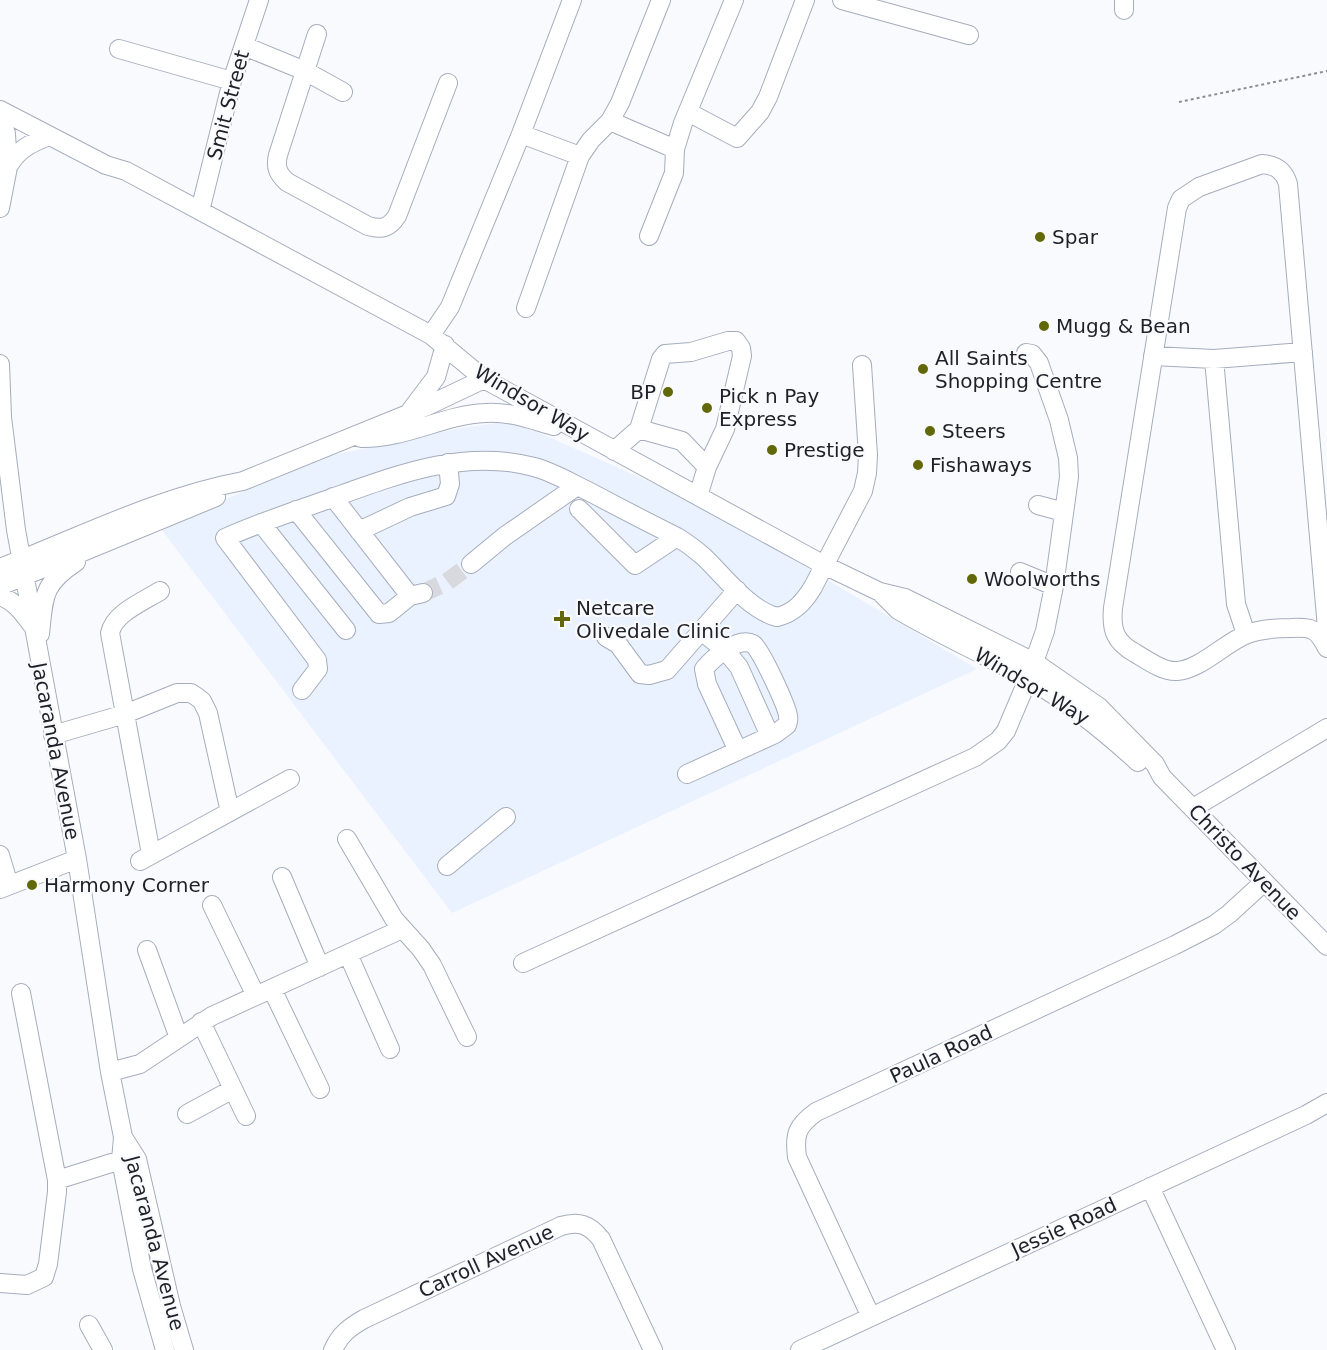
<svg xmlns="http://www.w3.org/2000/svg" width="1327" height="1350" font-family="'DejaVu Sans',sans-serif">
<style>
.built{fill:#eaf1ff}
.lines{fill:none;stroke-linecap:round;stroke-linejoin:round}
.minor-tunnel{stroke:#d8d9de;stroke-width:18;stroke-dasharray:18 9;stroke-linecap:butt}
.minor-casing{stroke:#a5adbc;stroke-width:20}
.path{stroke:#8b8d92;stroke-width:2;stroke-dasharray:3 3;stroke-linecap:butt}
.minor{stroke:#fff;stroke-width:18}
.poi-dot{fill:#626807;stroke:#f9fafe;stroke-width:2}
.labels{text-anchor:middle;stroke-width:4.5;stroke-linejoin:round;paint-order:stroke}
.street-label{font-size:20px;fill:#1e2127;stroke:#f9fafe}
.poi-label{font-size:20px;fill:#1e2127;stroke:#f9fafe;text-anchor:start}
</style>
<rect width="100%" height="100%" fill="#f9fafe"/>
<path class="built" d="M 504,422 L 535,431 L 673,492 L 811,570 L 977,669 L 452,913 L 161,529 L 266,481 L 329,456 L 461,428 Z"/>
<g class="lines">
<path class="minor-tunnel" d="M 423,593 L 447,582 L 471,564"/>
<g class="minor-casing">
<path id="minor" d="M 842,0 L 969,35
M 1124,10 L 1124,0
M 317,34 L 278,155 C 275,167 278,174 287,182 L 368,226 C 382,230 389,228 397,216 L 448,83
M 244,46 L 305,71 L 343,92
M 119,49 L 232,81
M 0,110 L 106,165 L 126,171 L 431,335 L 484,379 L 824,565 L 880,592 L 905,598 L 1034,662 L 1099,707 L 1155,764 L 1162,777 L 1327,946
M 688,112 L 737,138 L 760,112 L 768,97 L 805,0
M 0,115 L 6,134 L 8,167 L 0,208
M 610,121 L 675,149
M 521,134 L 580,156
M 8,167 C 18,149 31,143 49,136
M 200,211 L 232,81 L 259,0
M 649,236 L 674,173 L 675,149 L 683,123 L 734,0
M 526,308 L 580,156 L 591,140 L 610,121 L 620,103 L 661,0
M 431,335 L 450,307 L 521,134 L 572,0
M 1153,356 L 1214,359 L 1303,352
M 1214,359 L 1236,604 L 1246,634
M 0,364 L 2,417 L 16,530 L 77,859 L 110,1072 L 123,1137 L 121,1160 L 142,1269 L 165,1350
M 411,410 L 436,377 L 445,345
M 639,429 L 682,441 L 707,467
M 361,438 C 405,439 443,415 485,413 C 509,411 532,420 554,426
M 614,451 L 639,429 L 661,359 L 665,354 L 691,352 L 728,341 L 736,341 L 741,348 L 742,356 L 725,429 L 707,467 L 698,496
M 333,497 L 410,596
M 1038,505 L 1064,512
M 579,509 L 635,565 L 677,537
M 296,510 L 379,614 L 389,613 L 410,596 L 423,593
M 261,523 L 346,630
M 359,531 L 410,507 L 446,496 L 450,484 L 448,463
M 471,564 L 505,536 L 577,486
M 0,568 C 80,537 158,497 243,481 L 425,407 L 484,379
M 1020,572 L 1054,586
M 0,586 L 216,497
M 882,594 L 898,610 C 940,635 986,655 1028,679 C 1069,702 1104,731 1138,762
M 0,596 C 15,601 23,613 32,625
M 1327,628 L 1288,184 C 1284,170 1275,165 1262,164 L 1199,187 L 1181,199 L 1177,208 L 1113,608 C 1111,630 1115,642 1135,653 C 1147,660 1163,672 1177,671 C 1199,670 1224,644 1245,635 C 1259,629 1276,628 1291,628 C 1311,627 1317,628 1327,648
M 701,631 L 725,650 L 739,667 L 770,736
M 40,634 C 44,597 42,584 76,562
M 606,637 L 618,644 L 640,674 L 649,675 L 667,670 L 737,590
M 302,690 L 318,669 L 317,660 L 225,538 C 260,522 296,511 332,498 C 396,475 465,448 534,467 C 553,472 571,483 588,491 C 618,507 647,522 677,537 C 687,543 695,549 704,557 C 724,576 749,610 777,617 C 794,613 804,602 813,587 L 863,491 L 867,473 L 868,455 L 862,365
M 53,735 L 125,714 L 177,693 L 191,693 L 197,697 L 202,701 L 208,713 L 230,812
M 687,774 L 775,734 L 787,725 C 788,721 789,720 788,716 C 787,706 760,648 753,644 C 738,636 713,658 704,669 L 707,684 L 738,751
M 1193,808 L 1327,728
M 347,839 L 394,919 L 421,949 L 432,965 L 467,1037
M 151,854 L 110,633 C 114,613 144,601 160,591
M 0,855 L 9,885
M 140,861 L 290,779
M 447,866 L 506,817
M 282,877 L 320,967
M 0,889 L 77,859
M 212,905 L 256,996
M 147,950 L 179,1038
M 348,954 L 390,1049
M 523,963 L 975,757 L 998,741 L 1006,731 L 1028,679 L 1045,631 L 1054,586 L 1069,477 L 1068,458 L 1059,420 L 1039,363 L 1032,354 L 1026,353
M 272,989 L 320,1089
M 201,1022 L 246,1116
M 110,1072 L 140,1064 L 212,1016 L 402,929
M 187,1114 L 233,1089
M 123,1137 L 137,1159 L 171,1306 L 184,1350
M 57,1180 L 121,1160
M 1150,1187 L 1226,1350
M 0,1283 L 27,1285 L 44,1277 L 48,1264 L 57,1192 L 57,1180 L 21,993
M 871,1317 L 797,1157 C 794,1134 797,1126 816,1112 L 1175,945 L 1214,925 L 1229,914 L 1264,882
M 89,1325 L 103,1350
M 333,1350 C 340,1334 350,1327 364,1319 L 561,1226 C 579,1221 589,1224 601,1239 L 653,1350
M 800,1350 L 1306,1115 L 1327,1103"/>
</g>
<path class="path" d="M 1179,102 L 1327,71"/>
<use href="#minor" class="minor"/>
</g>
<g class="poi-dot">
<circle cx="1040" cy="237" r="6"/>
<circle cx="1044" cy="326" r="6"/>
<circle cx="923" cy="369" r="6"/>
<circle cx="668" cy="392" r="6"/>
<circle cx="707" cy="408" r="6"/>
<circle cx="930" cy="431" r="6"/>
<circle cx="772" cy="450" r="6"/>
<circle cx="918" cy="465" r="6"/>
<circle cx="972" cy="579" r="6"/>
<path d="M559 610h6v6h6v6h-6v6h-6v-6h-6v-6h6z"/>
<circle cx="32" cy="885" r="6"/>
</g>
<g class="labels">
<g class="street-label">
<text transform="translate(228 105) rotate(-75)" y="7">Smit Street</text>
<text transform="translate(532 403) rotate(31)" y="7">Windsor Way</text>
<text transform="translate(1032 686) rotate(31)" y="7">Windsor Way</text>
<text transform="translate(56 751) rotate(79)" y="7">Jacaranda Avenue</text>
<text transform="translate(1245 862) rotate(46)" y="7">Christo Avenue</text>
<text transform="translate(941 1054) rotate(-25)" y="7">Paula Road</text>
<text transform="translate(1064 1227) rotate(-25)" y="7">Jessie Road</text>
<text transform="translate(155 1243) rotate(75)" y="7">Jacaranda Avenue</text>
<text transform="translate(486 1261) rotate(-25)" y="7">Carroll Avenue</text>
</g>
<g class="poi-label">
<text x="1052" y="244">Spar</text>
<text x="1056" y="333">Mugg &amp; Bean</text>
<text x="935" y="365">All Saints<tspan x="935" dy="23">Shopping Centre</tspan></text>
<text x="656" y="399" text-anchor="end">BP</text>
<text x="719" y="403">Pick n Pay<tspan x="719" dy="23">Express</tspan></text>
<text x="942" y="438">Steers</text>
<text x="784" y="457">Prestige</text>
<text x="930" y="472">Fishaways</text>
<text x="984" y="586">Woolworths</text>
<text x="576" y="615">Netcare<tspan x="576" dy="23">Olivedale Clinic</tspan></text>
<text x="44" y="892">Harmony Corner</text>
</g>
</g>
</svg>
